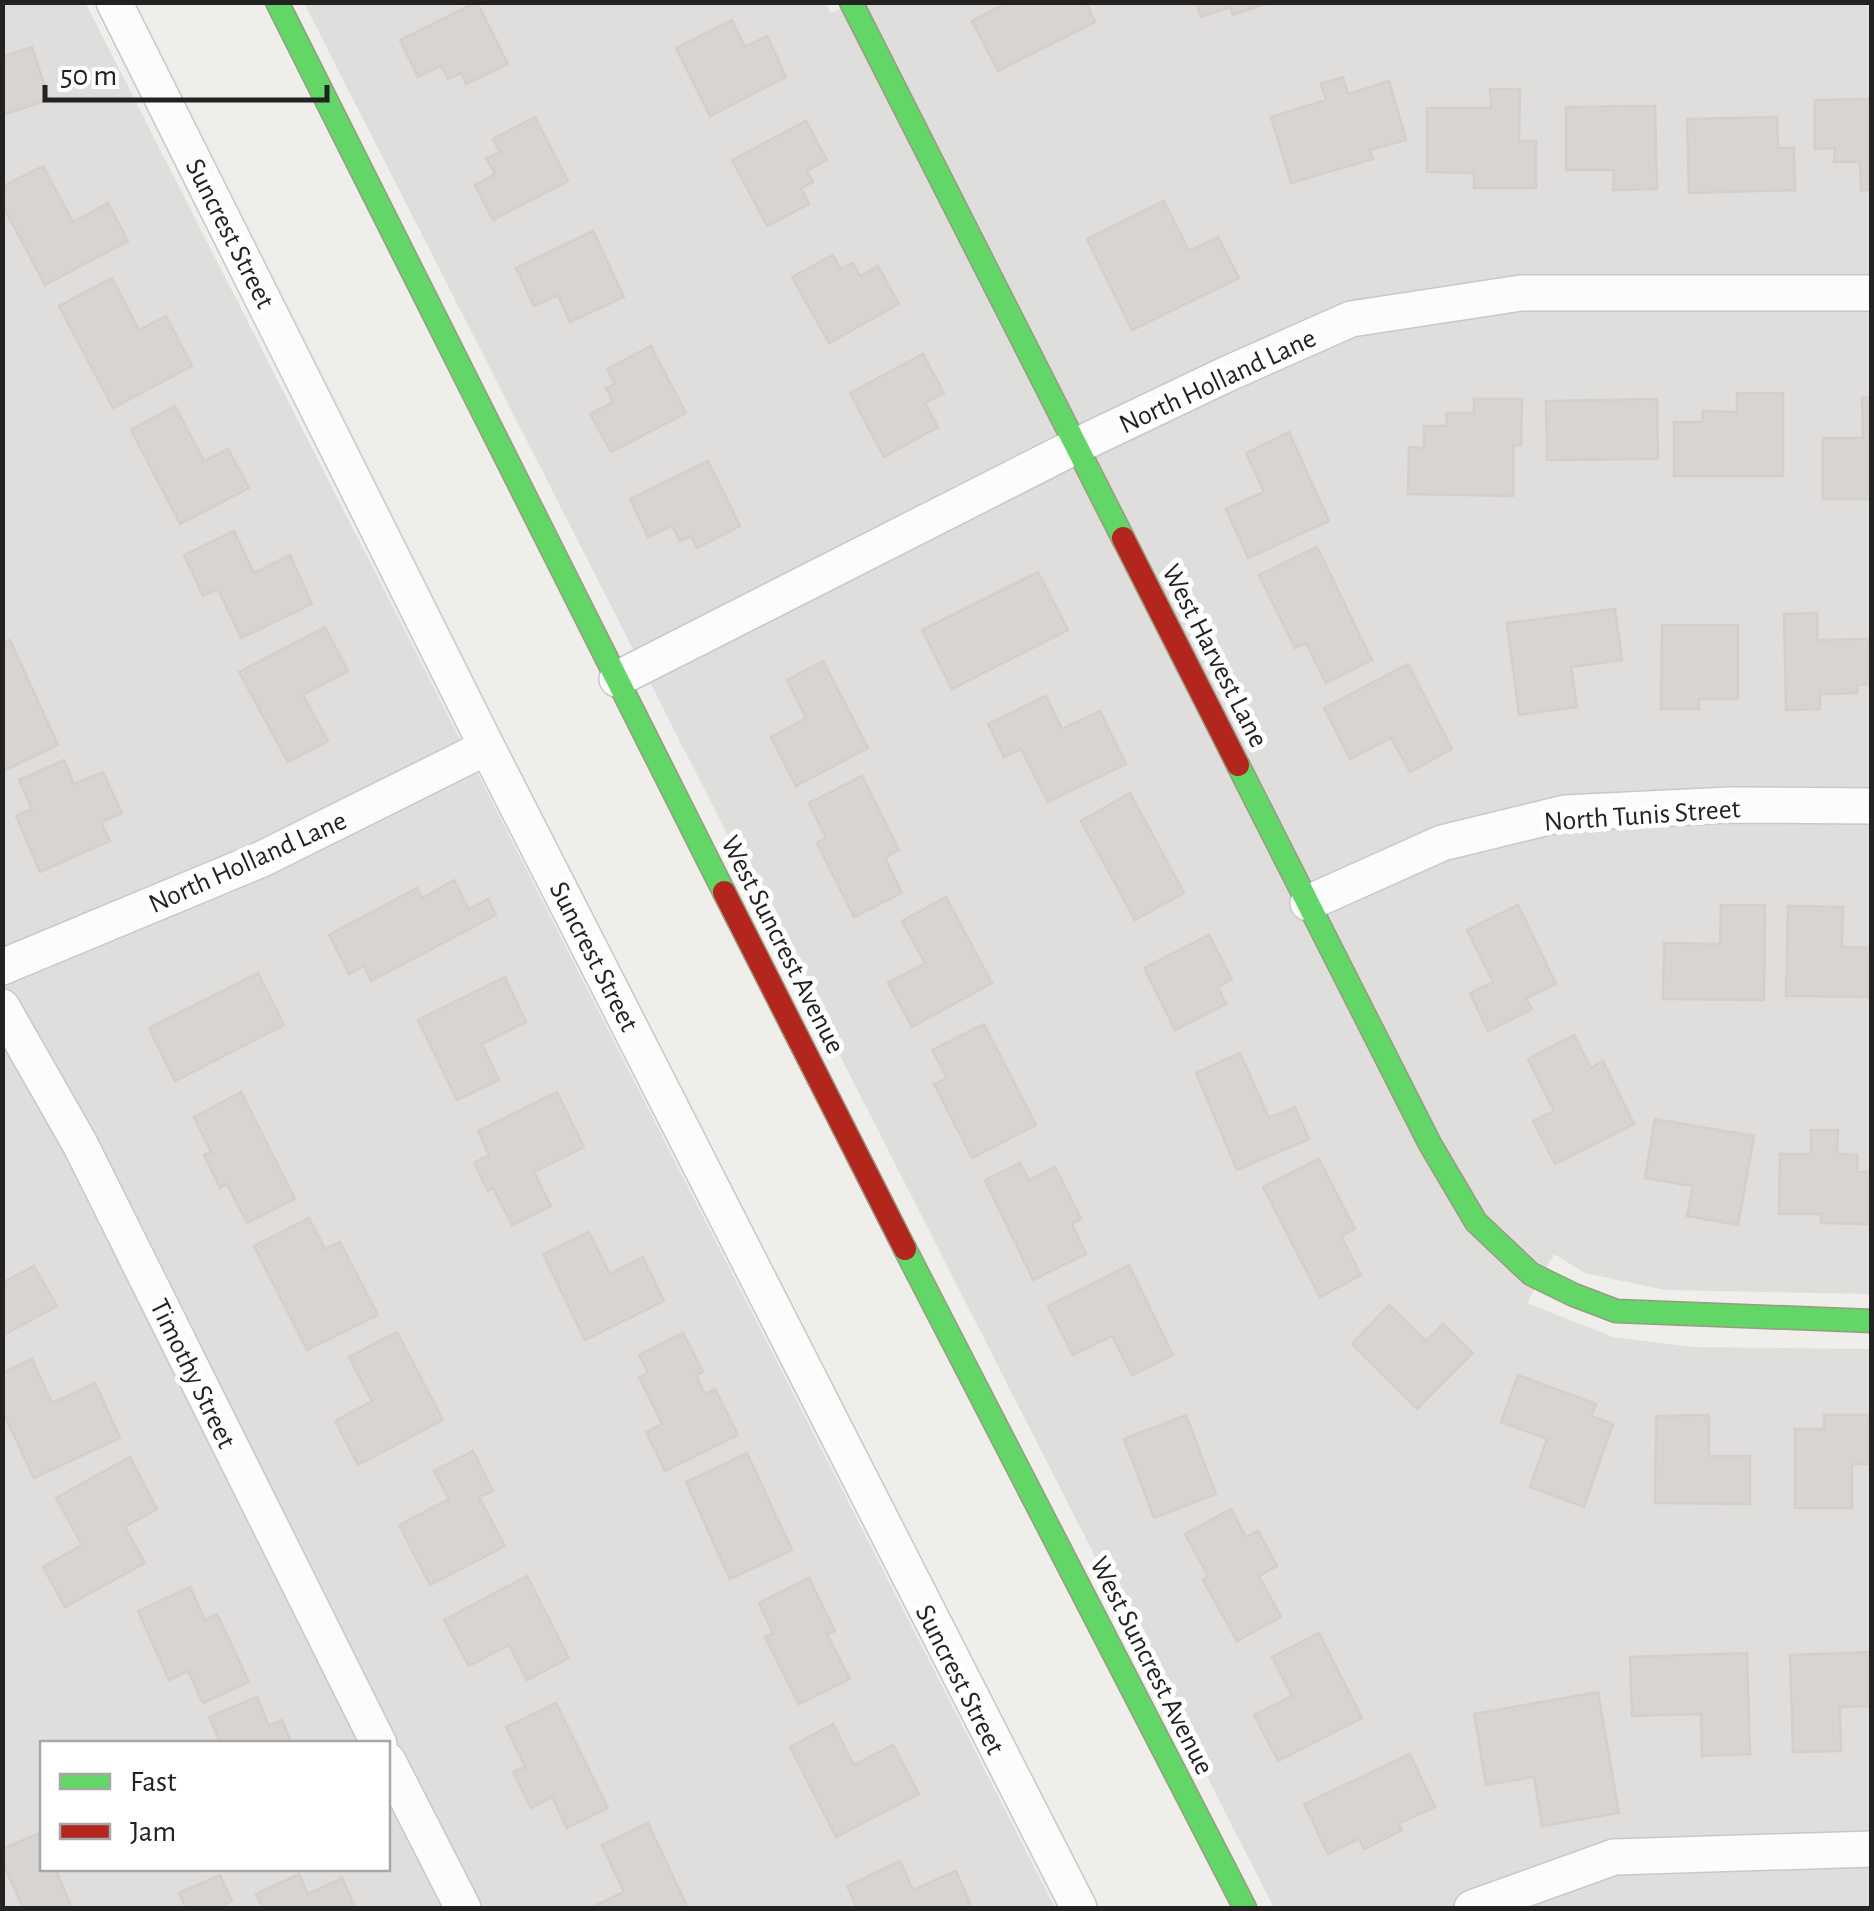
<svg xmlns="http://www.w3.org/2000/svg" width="1874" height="1911" font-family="'Alegreya Sans',sans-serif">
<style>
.residential{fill:#dfdedc;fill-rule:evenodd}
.building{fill:#d7d4d2;stroke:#d3d0cc;stroke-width:2.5}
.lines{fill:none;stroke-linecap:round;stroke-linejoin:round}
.street-casing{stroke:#c9c8c7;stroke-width:38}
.fast-casing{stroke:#999a82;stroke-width:25}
.jam-casing{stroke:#999a82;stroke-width:25}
.path{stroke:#dccecd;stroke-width:6;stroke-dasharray:5 5;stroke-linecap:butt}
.street{stroke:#fdfcfc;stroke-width:35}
.fast{stroke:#63d668;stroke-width:22}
.jam{stroke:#b3261e;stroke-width:22}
.labels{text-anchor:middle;stroke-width:10;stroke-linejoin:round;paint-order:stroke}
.street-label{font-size:28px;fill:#222;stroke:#fff}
</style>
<rect width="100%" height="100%" fill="#f0eeeb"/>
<path class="residential" d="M 85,2 L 1055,1908 L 3,1908 L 2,3 ZM 42,1744 L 388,1744 L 388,1868 L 42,1868 Z
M 825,2 L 831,13 L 855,2 L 1871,3 L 1871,1294 L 1665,1290 L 1585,1273 L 1554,1254 L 1527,1303 L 1613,1337 L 1693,1347 L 1871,1349 L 1871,1908 L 1274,1908 L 304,3 Z"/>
<path class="building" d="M 477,2 L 508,64 L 466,84 L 461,73 L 448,79 L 441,66 L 418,77 L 400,40 Z
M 1008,2 L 1086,2 L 1095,22 L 998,71 L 972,21 Z
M 1196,2 L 1271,2 L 1233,15 L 1230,7 L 1201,17 Z
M 732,20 L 745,47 L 767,36 L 786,77 L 710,116 L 676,48 Z
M 32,47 L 49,100 L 2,115 L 2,57 Z
M 1343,77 L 1348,94 L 1389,81 L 1406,140 L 1370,150 L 1373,159 L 1291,183 L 1271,117 L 1326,100 L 1321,84 Z
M 1490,89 L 1520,89 L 1519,141 L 1536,141 L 1536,188 L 1474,188 L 1474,173 L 1427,172 L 1427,108 L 1491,108 Z
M 1872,99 L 1872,190 L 1861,190 L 1860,162 L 1834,162 L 1835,148 L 1815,149 L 1815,100 Z
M 1655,106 L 1657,189 L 1613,190 L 1614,170 L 1566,170 L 1566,107 Z
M 535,117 L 568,181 L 493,220 L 475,185 L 495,174 L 486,158 L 500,152 L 493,139 Z
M 1777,117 L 1778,148 L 1794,148 L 1795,190 L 1689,193 L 1687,119 Z
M 806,121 L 827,160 L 807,171 L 813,182 L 801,188 L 809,204 L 767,226 L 732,160 Z
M 43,166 L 73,222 L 108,203 L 128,241 L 45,285 L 2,204 L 2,187 Z
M 1164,201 L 1189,251 L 1218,237 L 1239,278 L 1132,330 L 1087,239 Z
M 593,231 L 624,297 L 570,322 L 558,295 L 534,306 L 516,268 Z
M 833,255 L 841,269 L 853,263 L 860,276 L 878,266 L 899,304 L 829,343 L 792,277 Z
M 112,278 L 139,330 L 166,316 L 192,366 L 113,408 L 59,306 Z
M 651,346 L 686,413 L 611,452 L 590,414 L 613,402 L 606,388 L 615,384 L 607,369 Z
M 923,354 L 944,393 L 925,403 L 938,427 L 884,457 L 850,393 Z
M 1737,393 L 1783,393 L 1783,476 L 1674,476 L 1674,422 L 1702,422 L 1703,411 L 1737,412 Z
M 1862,398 L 1872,398 L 1872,499 L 1823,499 L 1823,438 L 1863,438 Z
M 1474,399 L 1522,399 L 1521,445 L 1513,445 L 1513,496 L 1408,494 L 1409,447 L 1424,448 L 1424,426 L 1447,426 L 1446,413 L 1474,413 Z
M 1657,399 L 1658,459 L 1547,460 L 1546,401 Z
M 175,406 L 204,461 L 228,449 L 249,488 L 180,524 L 131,430 Z
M 1289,432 L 1329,521 L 1248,558 L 1226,509 L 1264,492 L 1246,453 Z
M 708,461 L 740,526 L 697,548 L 691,536 L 680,541 L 672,526 L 648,537 L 630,499 Z
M 234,531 L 254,573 L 290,555 L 312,604 L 241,638 L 218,589 L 203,596 L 184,555 Z
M 1317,547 L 1372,660 L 1326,683 L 1306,643 L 1295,648 L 1259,575 Z
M 1038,572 L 1068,630 L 952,689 L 922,630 Z
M 1615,609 L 1622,660 L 1571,667 L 1577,707 L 1519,715 L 1507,623 Z
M 1817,613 L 1817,640 L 1872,639 L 1872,684 L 1857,685 L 1857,693 L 1820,694 L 1820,709 L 1786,710 L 1784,614 Z
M 1662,625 L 1738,625 L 1738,699 L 1699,699 L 1699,709 L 1661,709 Z
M 325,627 L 348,671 L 303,695 L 328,741 L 288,762 L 239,672 Z
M 10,640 L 58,745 L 5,770 L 2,764 L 2,643 Z
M 823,661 L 868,748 L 796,786 L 771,737 L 806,718 L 787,680 Z
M 1408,664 L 1452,749 L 1410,772 L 1391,738 L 1350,759 L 1324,708 Z
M 1046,696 L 1062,729 L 1100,711 L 1126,764 L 1048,802 L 1021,749 L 1004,757 L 988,724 Z
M 64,760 L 74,784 L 103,772 L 122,813 L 101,822 L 110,841 L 40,872 L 16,816 L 32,809 L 19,780 Z
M 862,776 L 899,850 L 885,858 L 902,893 L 854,917 L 817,843 L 826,838 L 809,803 Z
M 1130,793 L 1184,893 L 1135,920 L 1081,821 Z
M 454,880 L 469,909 L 488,899 L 496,915 L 371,981 L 364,966 L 349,974 L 329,935 L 417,888 L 422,898 Z
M 946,897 L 992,983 L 912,1027 L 888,983 L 925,963 L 902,921 Z
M 1518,905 L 1556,984 L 1526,998 L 1532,1009 L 1488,1031 L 1470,993 L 1493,982 L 1467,930 Z
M 1721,905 L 1765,905 L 1764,1000 L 1663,999 L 1664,943 L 1720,944 Z
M 1788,906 L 1843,907 L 1842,947 L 1872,948 L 1872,997 L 1786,996 Z
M 1209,935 L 1232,979 L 1218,987 L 1226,1004 L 1175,1030 L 1144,968 Z
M 258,973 L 284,1025 L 175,1081 L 149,1028 Z
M 505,977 L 526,1022 L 482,1044 L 499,1080 L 457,1100 L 418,1020 Z
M 984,1024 L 1036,1125 L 972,1158 L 934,1084 L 947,1078 L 932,1050 Z
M 1574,1035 L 1591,1068 L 1603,1061 L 1634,1124 L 1555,1164 L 1533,1121 L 1554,1111 L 1528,1059 Z
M 1240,1053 L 1269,1118 L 1295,1107 L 1309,1139 L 1237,1170 L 1196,1073 Z
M 241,1092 L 295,1199 L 247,1223 L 227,1184 L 220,1188 L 204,1155 L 211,1152 L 194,1117 Z
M 557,1092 L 584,1147 L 534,1172 L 551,1206 L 512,1225 L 493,1188 L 488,1191 L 474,1163 L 489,1155 L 478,1131 Z
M 1655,1119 L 1754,1136 L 1738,1225 L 1687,1216 L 1693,1186 L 1645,1178 Z
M 1811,1130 L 1838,1130 L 1837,1154 L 1857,1155 L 1857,1172 L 1872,1172 L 1872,1224 L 1821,1223 L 1821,1214 L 1779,1214 L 1780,1154 L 1811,1154 Z
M 1319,1159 L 1355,1229 L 1341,1236 L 1361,1275 L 1320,1297 L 1263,1187 Z
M 1020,1163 L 1029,1180 L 1055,1167 L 1081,1219 L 1072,1224 L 1086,1254 L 1033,1280 L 985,1180 Z
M 309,1218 L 325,1249 L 340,1242 L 378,1315 L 307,1350 L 254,1246 Z
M 589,1232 L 610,1274 L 643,1257 L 664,1301 L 585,1340 L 543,1254 Z
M 1129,1265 L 1173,1355 L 1132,1375 L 1112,1336 L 1073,1355 L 1048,1306 Z
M 34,1266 L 57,1306 L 2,1336 L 2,1283 Z
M 1389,1305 L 1426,1341 L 1443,1324 L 1473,1353 L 1417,1409 L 1352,1344 Z
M 397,1332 L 443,1420 L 358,1465 L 335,1421 L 372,1401 L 349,1357 Z
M 683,1333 L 703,1372 L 696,1375 L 705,1394 L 715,1389 L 738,1435 L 665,1471 L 646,1432 L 662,1424 L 639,1377 L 648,1373 L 639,1355 Z
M 32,1359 L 52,1403 L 95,1383 L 120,1438 L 34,1478 L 2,1410 L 2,1373 Z
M 1518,1375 L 1596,1404 L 1591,1416 L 1613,1424 L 1584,1507 L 1530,1487 L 1547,1439 L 1501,1422 Z
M 1186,1415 L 1216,1494 L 1154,1518 L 1124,1439 Z
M 1709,1415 L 1709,1456 L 1750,1456 L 1750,1504 L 1655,1503 L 1656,1416 Z
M 1824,1415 L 1872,1415 L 1872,1464 L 1852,1464 L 1852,1508 L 1795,1508 L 1795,1429 L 1824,1429 Z
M 473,1451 L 493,1491 L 479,1497 L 505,1546 L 430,1585 L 399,1525 L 449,1499 L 434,1471 Z
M 747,1453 L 792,1550 L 730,1579 L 686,1482 Z
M 130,1457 L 157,1509 L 125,1527 L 145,1563 L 65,1607 L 43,1567 L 82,1545 L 56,1498 Z
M 1231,1509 L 1246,1537 L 1258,1531 L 1277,1566 L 1259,1576 L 1281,1617 L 1237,1641 L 1203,1580 L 1208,1576 L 1185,1534 Z
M 527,1576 L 569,1658 L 527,1680 L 509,1645 L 469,1666 L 444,1620 Z
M 809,1578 L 835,1631 L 827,1634 L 850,1679 L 799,1704 L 765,1637 L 773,1633 L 759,1603 Z
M 190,1587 L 205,1620 L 217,1614 L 249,1682 L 203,1703 L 188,1671 L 169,1680 L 138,1611 Z
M 1319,1633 L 1362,1718 L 1278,1761 L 1254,1715 L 1292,1696 L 1272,1657 Z
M 1872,1652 L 1872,1706 L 1840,1707 L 1841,1751 L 1793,1752 L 1790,1655 Z
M 1747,1653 L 1750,1754 L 1702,1756 L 1701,1714 L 1632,1716 L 1630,1657 Z
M 1598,1692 L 1619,1813 L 1542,1826 L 1534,1777 L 1486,1785 L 1474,1714 Z
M 257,1697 L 269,1726 L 282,1720 L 292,1744 L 221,1744 L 209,1717 Z
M 556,1703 L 608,1808 L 567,1828 L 552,1797 L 531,1808 L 513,1772 L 525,1767 L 506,1727 Z
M 833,1724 L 854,1765 L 893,1745 L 919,1794 L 836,1837 L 790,1747 Z
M 1410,1754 L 1435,1807 L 1398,1824 L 1402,1830 L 1364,1849 L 1359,1839 L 1328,1854 L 1304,1804 Z
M 648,1823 L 688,1908 L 590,1908 L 624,1892 L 602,1845 Z
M 40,1833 L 42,1839 L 42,1868 L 55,1868 L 72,1908 L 23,1908 L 2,1861 L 2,1849 Z
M 900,1861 L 913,1890 L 956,1871 L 972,1908 L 857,1908 L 847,1886 Z
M 299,1874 L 308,1894 L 342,1878 L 356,1908 L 263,1908 L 256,1894 Z
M 220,1875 L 232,1901 L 222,1906 L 223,1908 L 186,1908 L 179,1893 Z"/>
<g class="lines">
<g class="street-casing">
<path id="street" d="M 114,2 L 487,747 L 1079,1908
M 617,679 L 1076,446 L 1227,374 L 1351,319 L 1521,293 L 1872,293
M 1308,903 L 1442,843 L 1565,813 L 1730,805 L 1872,806
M 2,967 L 262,859 L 487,747
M 2,1007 L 80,1144 L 379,1744
M 388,1761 L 463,1908
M 1472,1908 L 1614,1857 L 1872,1849"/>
</g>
<g class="fast-casing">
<path id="fast" d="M 277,2 L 724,892
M 851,2 L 1123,538
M 1238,765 L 1430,1144 L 1476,1222 L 1531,1274 L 1574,1295 L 1616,1311 L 1872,1321
M 905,1249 L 1245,1908"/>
</g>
<g class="jam-casing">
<path id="jam" d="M 1123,538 L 1238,765
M 724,892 L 905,1249"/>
</g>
<path class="path" d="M 909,2 L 910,2"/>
<use href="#street" class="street"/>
<use href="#fast" class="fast"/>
<use href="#jam" class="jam"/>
</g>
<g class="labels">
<g class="street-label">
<text transform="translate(231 233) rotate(63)" y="10">Suncrest Street</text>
<text transform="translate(1217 380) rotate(-25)" y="10">North Holland Lane</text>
<text transform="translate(1216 655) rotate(63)" y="10">West Harvest Lane</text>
<text transform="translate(1642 814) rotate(-4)" y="10">North Tunis Street</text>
<text transform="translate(247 861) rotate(-24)" y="10">North Holland Lane</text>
<text transform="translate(784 944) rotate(63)" y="10">West Suncrest Avenue</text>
<text transform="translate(595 956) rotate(63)" y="10">Suncrest Street</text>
<text transform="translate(194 1373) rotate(64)" y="10">Timothy Street</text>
<text transform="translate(1153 1665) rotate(63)" y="10">West Suncrest Avenue</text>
<text transform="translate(961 1679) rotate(63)" y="10">Suncrest Street</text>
</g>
</g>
<rect width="1874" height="1911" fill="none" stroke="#222222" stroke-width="10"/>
<rect x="40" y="1741" width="350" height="130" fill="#ffffff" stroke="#a7a7a7" stroke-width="2.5"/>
<rect x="60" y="1774" width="50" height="15" fill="#63d668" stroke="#a7a7a7" stroke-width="2.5"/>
<text x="130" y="1791" font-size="30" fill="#222222">Fast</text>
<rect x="60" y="1824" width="50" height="15" fill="#b3261e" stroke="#a7a7a7" stroke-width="2.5"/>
<text x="130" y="1841" font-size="30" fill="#222222">Jam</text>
<path d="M45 85v15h282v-15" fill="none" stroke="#222222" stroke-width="5"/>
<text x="60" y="85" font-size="30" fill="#222222" stroke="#ffffff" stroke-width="8" paint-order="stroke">50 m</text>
</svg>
